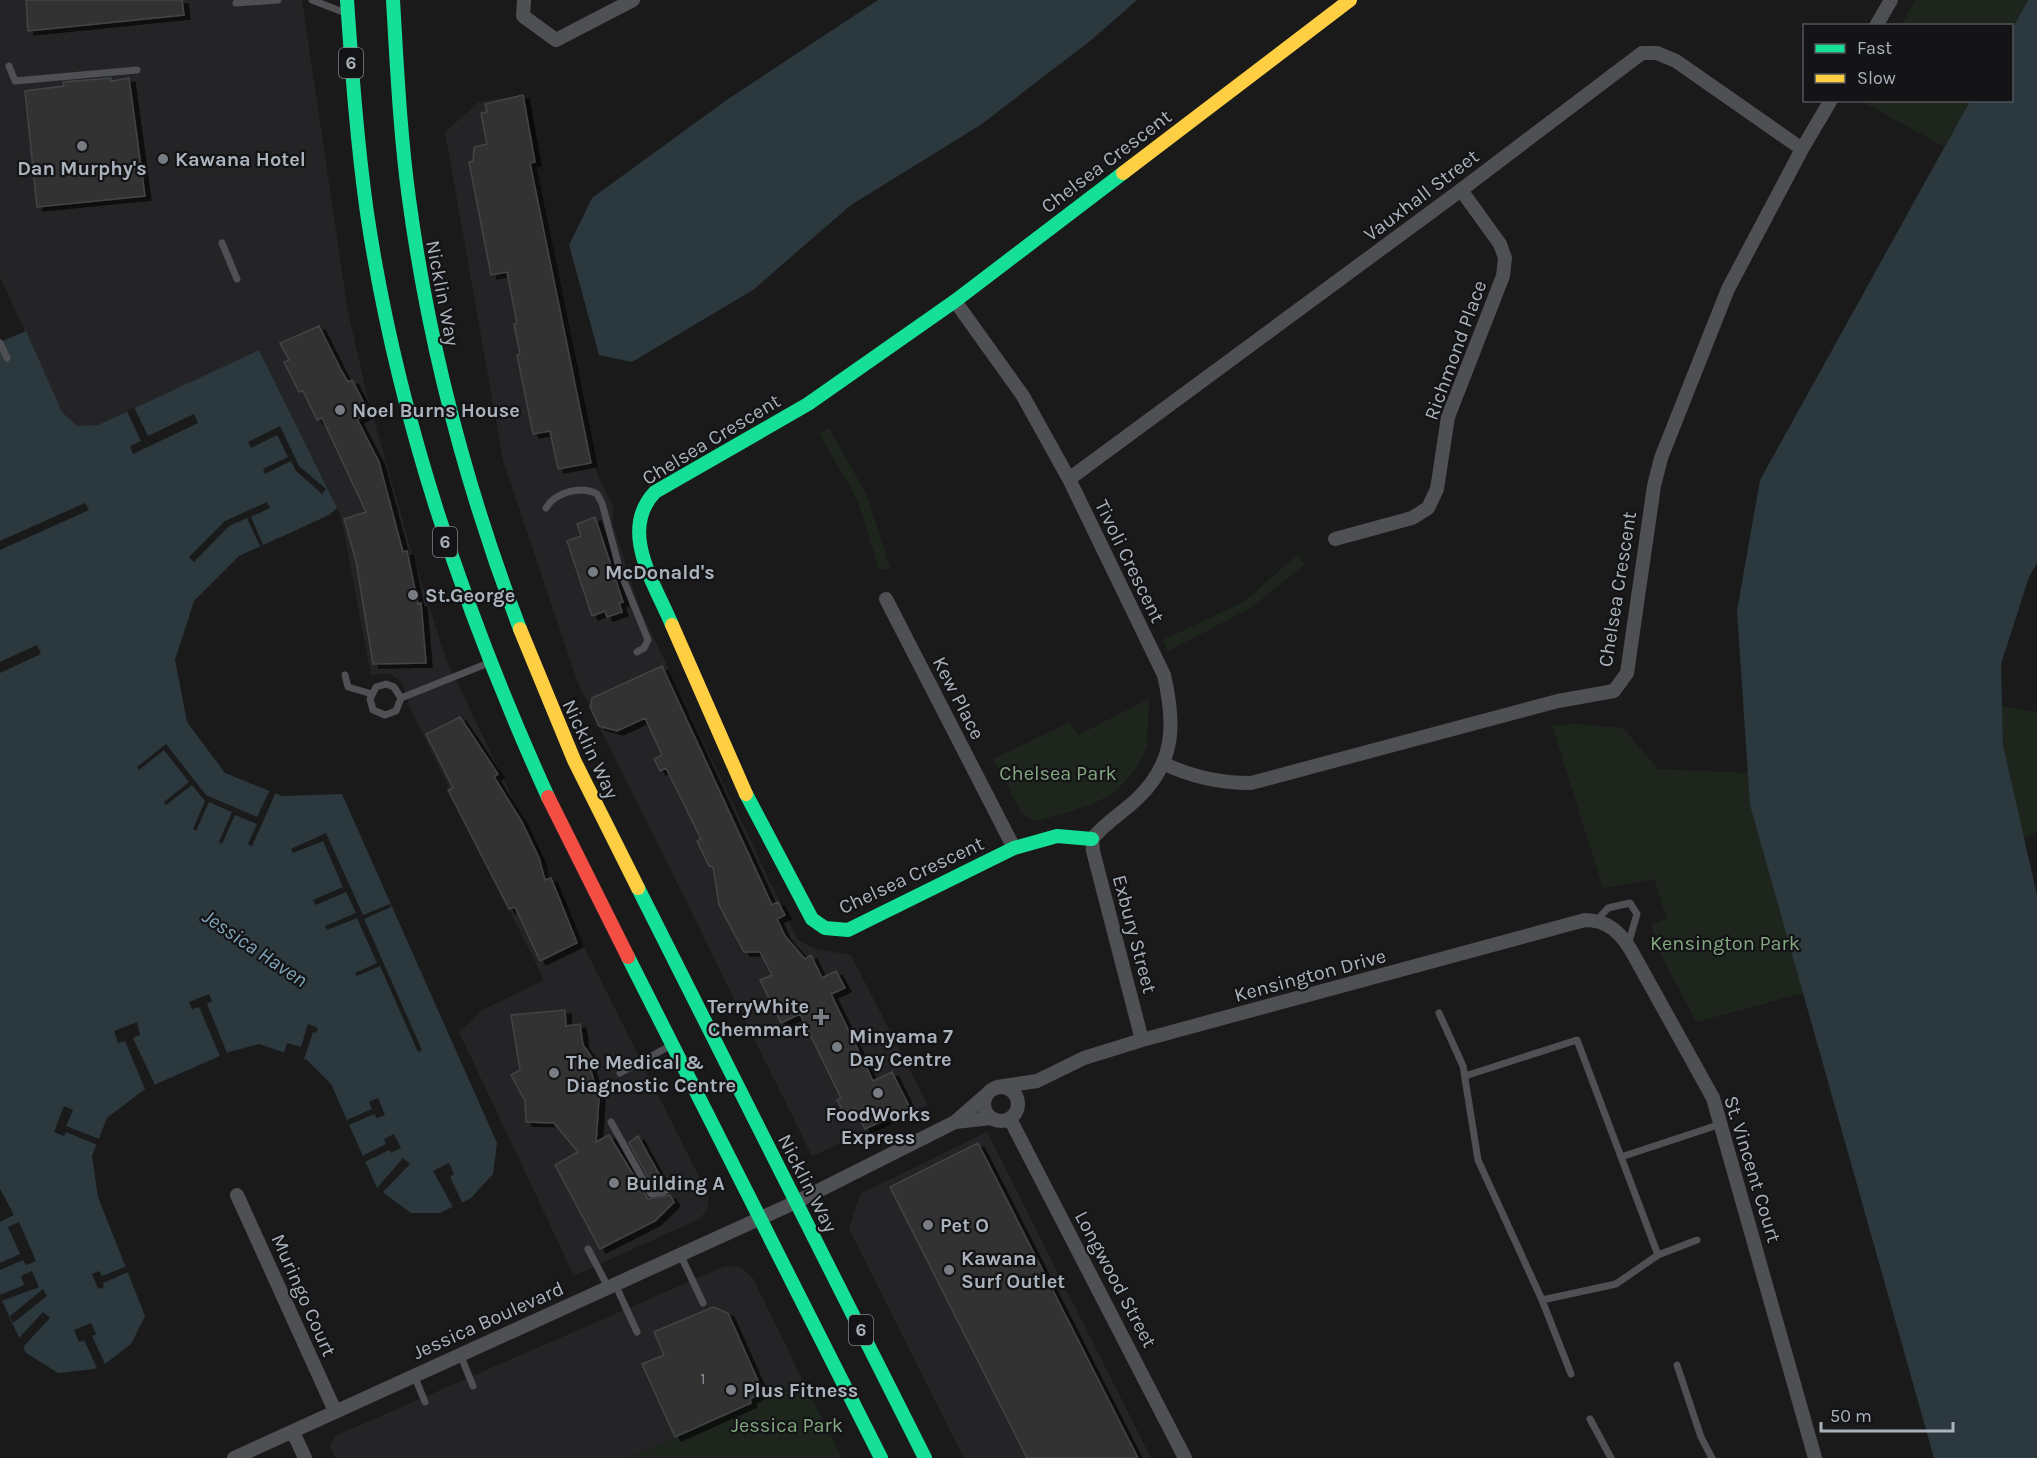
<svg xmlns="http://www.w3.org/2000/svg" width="2037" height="1458" font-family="Karla,sans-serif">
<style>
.built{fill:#242426}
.green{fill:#1d251d}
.water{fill:#2b383d}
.pier{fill:#1a1a1a}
.building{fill:#323232;stroke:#424446;stroke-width:1.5;filter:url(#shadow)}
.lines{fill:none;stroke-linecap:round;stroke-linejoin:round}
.lane{stroke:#4e5053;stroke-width:7}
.street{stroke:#4e5053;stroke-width:14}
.fast{stroke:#16e098;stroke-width:14}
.slow{stroke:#ffcf43;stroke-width:14}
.jam{stroke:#f24e42;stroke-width:14}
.poi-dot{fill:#787d83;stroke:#141416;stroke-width:2}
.labels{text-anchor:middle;stroke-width:4.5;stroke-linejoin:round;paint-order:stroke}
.number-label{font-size:16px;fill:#8c929a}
.shield{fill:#141416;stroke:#7d838a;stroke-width:1.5}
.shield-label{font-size:18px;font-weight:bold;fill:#aab2bc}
.poi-label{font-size:20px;font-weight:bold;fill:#aab2bc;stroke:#141416;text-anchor:start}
.street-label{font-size:20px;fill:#aab2bc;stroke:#141416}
.park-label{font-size:20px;fill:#83a880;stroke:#141416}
.water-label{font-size:21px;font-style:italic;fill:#7fa6b9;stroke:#141416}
</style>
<defs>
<filter id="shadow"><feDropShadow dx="6" dy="4" stdDeviation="0" flood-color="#0009"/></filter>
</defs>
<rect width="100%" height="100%" fill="#1a1a1a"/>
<path class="built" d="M 0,0 L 302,0 L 348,312 L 368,399 L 412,553 L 446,659 L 589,957 L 708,1195 L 708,1209 L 699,1219 L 574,1276 L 459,1032 L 482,1010 L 544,980 L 411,711 L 402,682 L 389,673 L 371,675 L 341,517 L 259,350 L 98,425 L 77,426 L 62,412 L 0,277 Z
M 523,95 L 598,477 L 613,506 L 613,524 L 639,607 L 798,940 L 816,949 L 851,955 L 928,1105 L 812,1156 L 578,683 L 503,461 L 445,132 L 479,102 Z
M 987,1132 L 1151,1458 L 964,1458 L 849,1229 L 860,1194 Z
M 725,1266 L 741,1267 L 753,1278 L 803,1381 L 629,1458 L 335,1458 L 330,1446 L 335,1436 Z"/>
<path class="green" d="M 1915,0 L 2028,0 L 2012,29 L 2012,26 L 1901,25 Z
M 1861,101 L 1970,101 L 1944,147 Z
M 829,428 L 867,495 L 890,568 L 879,570 L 858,501 L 819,433 Z
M 1298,554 L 1305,564 L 1251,608 L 1168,651 L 1163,640 L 1245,601 Z
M 1149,699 L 1147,747 L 1136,769 L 1115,792 L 1089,806 L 1037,821 L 1028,818 L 1021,812 L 993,759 L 1070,722 L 1078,735 Z
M 2002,706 L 2037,712 L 2037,832 L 2022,838 L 2003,745 Z
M 1576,724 L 1623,728 L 1658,769 L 1748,773 L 1750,805 L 1804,993 L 1696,1022 L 1655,943 L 1652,924 L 1667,919 L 1654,879 L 1603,888 L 1552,725 Z
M 803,1381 L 842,1458 L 629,1458 Z"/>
<path class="water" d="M 878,0 L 1137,0 L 1090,41 L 982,124 L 851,205 L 753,290 L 632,362 L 599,355 L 569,245 L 592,198 L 728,99 Z
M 2028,0 L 2037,0 L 2037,563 L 2029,577 L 2001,664 L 2003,745 L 2037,895 L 2037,1458 L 1934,1458 L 1750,805 L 1737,611 L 1760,480 L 1970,101 L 2012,100 L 2012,29 Z
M 26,331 L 62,412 L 77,426 L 98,425 L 259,350 L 337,508 L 329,515 L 239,556 L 194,601 L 175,660 L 187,722 L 225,773 L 282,796 L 342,794 L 497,1143 L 493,1174 L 471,1198 L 440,1213 L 411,1213 L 377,1188 L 331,1084 L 307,1060 L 259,1044 L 229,1052 L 145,1089 L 107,1118 L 92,1156 L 98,1197 L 145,1316 L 131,1344 L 105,1364 L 94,1369 L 58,1373 L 26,1353 L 0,1296 L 0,342 Z"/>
<path class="pier" d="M 134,407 L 148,436 L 194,414 L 198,423 L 133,454 L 130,446 L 141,441 L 127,411 Z
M 280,426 L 299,466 L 326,489 L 322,494 L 296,471 L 291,461 L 265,474 L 263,469 L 288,457 L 277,435 L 251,448 L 248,442 Z
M 267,502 L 270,508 L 251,517 L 263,545 L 260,546 L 247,518 L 229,526 L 194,562 L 189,557 L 225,521 Z
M 85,503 L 89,510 L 0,550 L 0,541 Z
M 37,645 L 41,654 L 0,673 L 0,662 Z
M 166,744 L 206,795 L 257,817 L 270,790 L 276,792 L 252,846 L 248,844 L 257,824 L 235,815 L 222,844 L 219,842 L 232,812 L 209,802 L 196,831 L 193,829 L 205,801 L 192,785 L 166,805 L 164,802 L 189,782 L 164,750 L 139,770 L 137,767 Z
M 326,833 L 363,915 L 390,904 L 391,907 L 364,919 L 422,1050 L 418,1052 L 380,966 L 357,976 L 355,973 L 377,963 L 357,918 L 327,930 L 325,926 L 356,913 L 346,892 L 316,905 L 313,900 L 343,887 L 323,841 L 293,853 L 291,849 Z
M 209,994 L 212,1001 L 207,1004 L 227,1053 L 220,1056 L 199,1007 L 192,1009 L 189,1002 Z
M 137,1022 L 140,1035 L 133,1038 L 155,1085 L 145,1089 L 125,1041 L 118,1043 L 114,1031 Z
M 308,1024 L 318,1028 L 316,1033 L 313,1032 L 304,1059 L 284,1053 L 287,1043 L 301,1047 Z
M 378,1098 L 385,1115 L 377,1118 L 374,1114 L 349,1125 L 347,1120 L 372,1109 L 369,1102 Z
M 64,1106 L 73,1110 L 66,1126 L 99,1139 L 97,1145 L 66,1132 L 64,1136 L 54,1132 Z
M 394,1134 L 401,1148 L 391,1153 L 389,1150 L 365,1162 L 362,1156 L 386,1144 L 384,1139 Z
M 403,1158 L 410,1164 L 382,1193 L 377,1188 Z
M 449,1163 L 454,1174 L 450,1177 L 462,1202 L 453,1207 L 433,1171 Z
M 0,1189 L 14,1215 L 0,1222 Z
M 19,1222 L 36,1261 L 26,1265 L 23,1260 L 0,1270 L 0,1263 L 20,1254 L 8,1227 Z
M 125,1267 L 128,1272 L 103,1283 L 104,1287 L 98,1289 L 92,1274 L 99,1271 L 102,1276 Z
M 32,1271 L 39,1287 L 2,1301 L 0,1295 L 24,1285 L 21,1276 Z
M 43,1289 L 47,1296 L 13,1323 L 10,1316 Z
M 43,1312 L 50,1318 L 23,1347 L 19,1338 Z
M 91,1323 L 96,1334 L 92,1336 L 105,1364 L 97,1368 L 84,1340 L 79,1342 L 74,1330 Z"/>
<path class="building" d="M 26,0 L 182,0 L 184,15 L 28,31 Z
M 111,78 L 111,81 L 129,78 L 145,196 L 37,207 L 25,91 L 64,86 L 63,82 Z
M 523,95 L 535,162 L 530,163 L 591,463 L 558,469 L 550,431 L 533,434 L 517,355 L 520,354 L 514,324 L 517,323 L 507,272 L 491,275 L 469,162 L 473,161 L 474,147 L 487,144 L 481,113 L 487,112 L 485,104 Z
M 319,326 L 340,368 L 348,382 L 352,380 L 369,413 L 357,419 L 379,462 L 403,552 L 407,551 L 418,604 L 421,603 L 426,663 L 373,664 L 356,561 L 344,519 L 366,512 L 322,418 L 317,420 L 303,391 L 299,392 L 284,362 L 289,360 L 280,343 Z
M 595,517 L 623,602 L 619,603 L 622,612 L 607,617 L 605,611 L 592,616 L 567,541 L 581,536 L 577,524 Z
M 662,666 L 772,905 L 778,902 L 785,915 L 777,919 L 785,936 L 805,959 L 811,955 L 822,978 L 836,971 L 845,988 L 831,994 L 873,1081 L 892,1072 L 910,1108 L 865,1129 L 854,1108 L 844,1113 L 837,1100 L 841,1098 L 800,1014 L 781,1023 L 760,980 L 772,975 L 760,952 L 744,952 L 719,905 L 713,867 L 709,866 L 697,841 L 701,839 L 666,768 L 660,771 L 654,759 L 662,755 L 645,718 L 617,731 L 599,726 L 590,707 L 592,698 Z
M 460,717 L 498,774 L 494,777 L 522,822 L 539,858 L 545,880 L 551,878 L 577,943 L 540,961 L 515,907 L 509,909 L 448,790 L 453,788 L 426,734 Z
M 565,1010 L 566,1026 L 580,1024 L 583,1045 L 593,1059 L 588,1061 L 599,1098 L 596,1142 L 609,1135 L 648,1199 L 670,1195 L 674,1202 L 655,1221 L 600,1249 L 555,1165 L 578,1152 L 554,1123 L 526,1122 L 525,1101 L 511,1075 L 520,1070 L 511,1015 Z
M 638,1136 L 665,1185 L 661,1187 L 654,1188 L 629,1143 Z
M 978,1143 L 1138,1458 L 1027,1458 L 890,1187 Z
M 713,1307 L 728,1313 L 763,1392 L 750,1399 L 751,1403 L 675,1437 L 642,1364 L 664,1355 L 654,1332 Z"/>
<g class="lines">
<path class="lane" d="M 312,0 L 343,12
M 236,3 L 278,0
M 9,66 L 15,81 L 137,70
M 222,243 L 237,279
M 0,343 L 7,358
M 546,508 C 555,492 582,485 597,494 L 602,503 L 620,571 L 648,640 L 644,648 L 637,652
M 345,675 L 348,687 L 372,694
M 401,698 L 394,687 L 386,684 L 376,687 L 370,699 L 373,710 L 385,715 L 396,711 L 401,698 L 486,664
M 1597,920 L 1608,908 L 1630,903 L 1637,914 L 1628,945
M 1439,1013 L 1463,1066 L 1478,1160 L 1542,1300 L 1571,1374
M 620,1073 L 668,1047
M 1465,1076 L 1577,1040 L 1658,1255
M 611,1122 L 651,1194 L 663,1192 L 676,1185
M 1621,1157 L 1721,1124
M 588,1249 L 608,1287
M 680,1254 L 703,1303
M 615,1284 L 637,1332
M 1542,1300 L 1616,1284 L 1658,1255 L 1697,1240
M 460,1354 L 473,1386
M 1677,1365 L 1701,1437 L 1712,1458
M 414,1375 L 425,1402
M 1590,1419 L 1611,1458"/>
<path class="street" d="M 524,0 L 523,16 L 556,40 L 633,0
M 1876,26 L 1891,0
M 955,301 L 1023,396 L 1069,479 L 1164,675 C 1175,723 1176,762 1137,799 C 1122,813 1105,823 1092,839 L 1093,851 L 1142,1040
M 1069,479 L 1461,190 L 1642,53 L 1657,53 L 1676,61 L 1802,149
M 1335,539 L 1412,518 L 1428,508 L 1437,489 L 1448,417 L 1503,276 L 1505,258 L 1500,244 L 1461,190
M 886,599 L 1014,848
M 1163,763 C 1191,777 1220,783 1251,783 L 1558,701 L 1614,691 L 1627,673 L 1654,486 L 1661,458 L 1728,289 L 1802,149 L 1831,100
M984 1104a17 17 0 1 1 34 0a17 17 0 1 1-34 0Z
M 997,1087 L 1037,1081 L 1084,1058 L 1142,1040 L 1585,920 C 1608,920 1621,933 1632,952 L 1713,1098 L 1815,1458
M 1010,1119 L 1185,1458
M 955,1122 L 991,1118
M 237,1195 L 335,1411
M 293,1432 L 305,1458
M 234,1458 L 796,1202 L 955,1122 L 987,1094"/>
<path class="fast" d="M 347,0 C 352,71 357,142 367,213 C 397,415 463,610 548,797
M 393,0 C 397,67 400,133 409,199 C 429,347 467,490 520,629
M 672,625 C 655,584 618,531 655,492 L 808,404 L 955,301 L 1123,173
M 746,794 L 812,919 L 825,928 L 848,930 L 1014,848 L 1057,836 L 1092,839
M 638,888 L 925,1458
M 628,957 L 881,1458"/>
<path class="slow" d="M 1123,173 L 1350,0
M 672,625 L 746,794
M 520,629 L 574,760 L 638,888"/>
<path class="jam" d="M 548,797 L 628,957"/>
</g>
<g class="poi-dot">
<circle cx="82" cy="146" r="6"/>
<circle cx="163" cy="159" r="6"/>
<circle cx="340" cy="410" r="6"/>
<circle cx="593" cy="572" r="6"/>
<circle cx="413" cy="595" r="6"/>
<path d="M818 1008h6v6h6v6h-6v6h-6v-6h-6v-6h6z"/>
<circle cx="837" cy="1047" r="6"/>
<circle cx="554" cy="1073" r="6"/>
<circle cx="878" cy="1093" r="6"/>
<circle cx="614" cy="1183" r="6"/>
<circle cx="928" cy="1225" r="6"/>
<circle cx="949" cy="1270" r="6"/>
<circle cx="731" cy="1390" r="6"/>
</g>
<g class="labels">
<g class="number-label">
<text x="703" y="1384">1</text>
</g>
<g class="shield">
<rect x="339" y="48" width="24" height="30" rx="4.5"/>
<rect x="433" y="527" width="24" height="30" rx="4.5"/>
<rect x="849" y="1315" width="24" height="30" rx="4.5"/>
</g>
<g class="shield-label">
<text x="351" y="69">6</text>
<text x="445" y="548">6</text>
<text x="861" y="1336">6</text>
</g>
<g class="poi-label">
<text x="175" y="166">Kawana Hotel</text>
<text x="82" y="175" text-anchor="middle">Dan Murphy's</text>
<text x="352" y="417">Noel Burns House</text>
<text x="605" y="579">McDonald's</text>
<text x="425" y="602">St.George</text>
<text x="809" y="1013" text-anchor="end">TerryWhite<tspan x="809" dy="23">Chemmart</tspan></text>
<text x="849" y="1043">Minyama 7<tspan x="849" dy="23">Day Centre</tspan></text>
<text x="566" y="1069">The Medical &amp;<tspan x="566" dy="23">Diagnostic Centre</tspan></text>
<text x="878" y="1121" text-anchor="middle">FoodWorks<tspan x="878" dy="23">Express</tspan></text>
<text x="626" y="1190">Building A</text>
<text x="940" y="1232">Pet O</text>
<text x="961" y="1265">Kawana<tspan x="961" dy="23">Surf Outlet</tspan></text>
<text x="743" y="1397">Plus Fitness</text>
</g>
<g class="street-label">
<text transform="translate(1106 161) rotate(-37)" y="7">Chelsea Crescent</text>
<text transform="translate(1421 195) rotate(-37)" y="7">Vauxhall Street</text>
<text transform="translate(443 293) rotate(79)" y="7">Nicklin Way</text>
<text transform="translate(1455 350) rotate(-70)" y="7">Richmond Place</text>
<text transform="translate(711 439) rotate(-31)" y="7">Chelsea Crescent</text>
<text transform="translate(1130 561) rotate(64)" y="7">Tivoli Crescent</text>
<text transform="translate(1617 589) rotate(-81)" y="7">Chelsea Crescent</text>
<text transform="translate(959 698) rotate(63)" y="7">Kew Place</text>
<text transform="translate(591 749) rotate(65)" y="7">Nicklin Way</text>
<text transform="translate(911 875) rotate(-25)" y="7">Chelsea Crescent</text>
<text transform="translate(1135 934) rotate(75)" y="7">Exbury Street</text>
<text transform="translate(1310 975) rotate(-15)" y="7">Kensington Drive</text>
<text transform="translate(1753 1169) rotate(73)" y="7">St. Vincent Court</text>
<text transform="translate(808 1183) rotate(63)" y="7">Nicklin Way</text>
<text transform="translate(1116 1279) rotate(62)" y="7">Longwood Street</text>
<text transform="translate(304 1295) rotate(66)" y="7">Muringo Court</text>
<text transform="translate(488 1320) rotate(-24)" y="7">Jessica Boulevard</text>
</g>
<g class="park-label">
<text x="1058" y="780">Chelsea Park</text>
<text x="1725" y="950">Kensington Park</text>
<text x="787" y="1432">Jessica Park</text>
</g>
<g class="water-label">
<text transform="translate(255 948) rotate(34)" y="7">Jessica Haven</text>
</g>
</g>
<rect x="1803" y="24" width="210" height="78" fill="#141416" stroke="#505358" stroke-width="1.5"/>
<rect x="1815" y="44" width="30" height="9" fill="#16e098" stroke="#505358" stroke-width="1.5"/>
<text x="1857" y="54" font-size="18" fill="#aab2bc">Fast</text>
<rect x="1815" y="74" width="30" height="9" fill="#ffcf43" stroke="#505358" stroke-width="1.5"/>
<text x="1857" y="84" font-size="18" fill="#aab2bc">Slow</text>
<path d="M1821 1422v9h132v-9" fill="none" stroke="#aab2bc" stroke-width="3"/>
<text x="1830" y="1422" font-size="18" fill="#aab2bc" stroke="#141416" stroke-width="4.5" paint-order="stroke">50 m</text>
</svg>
